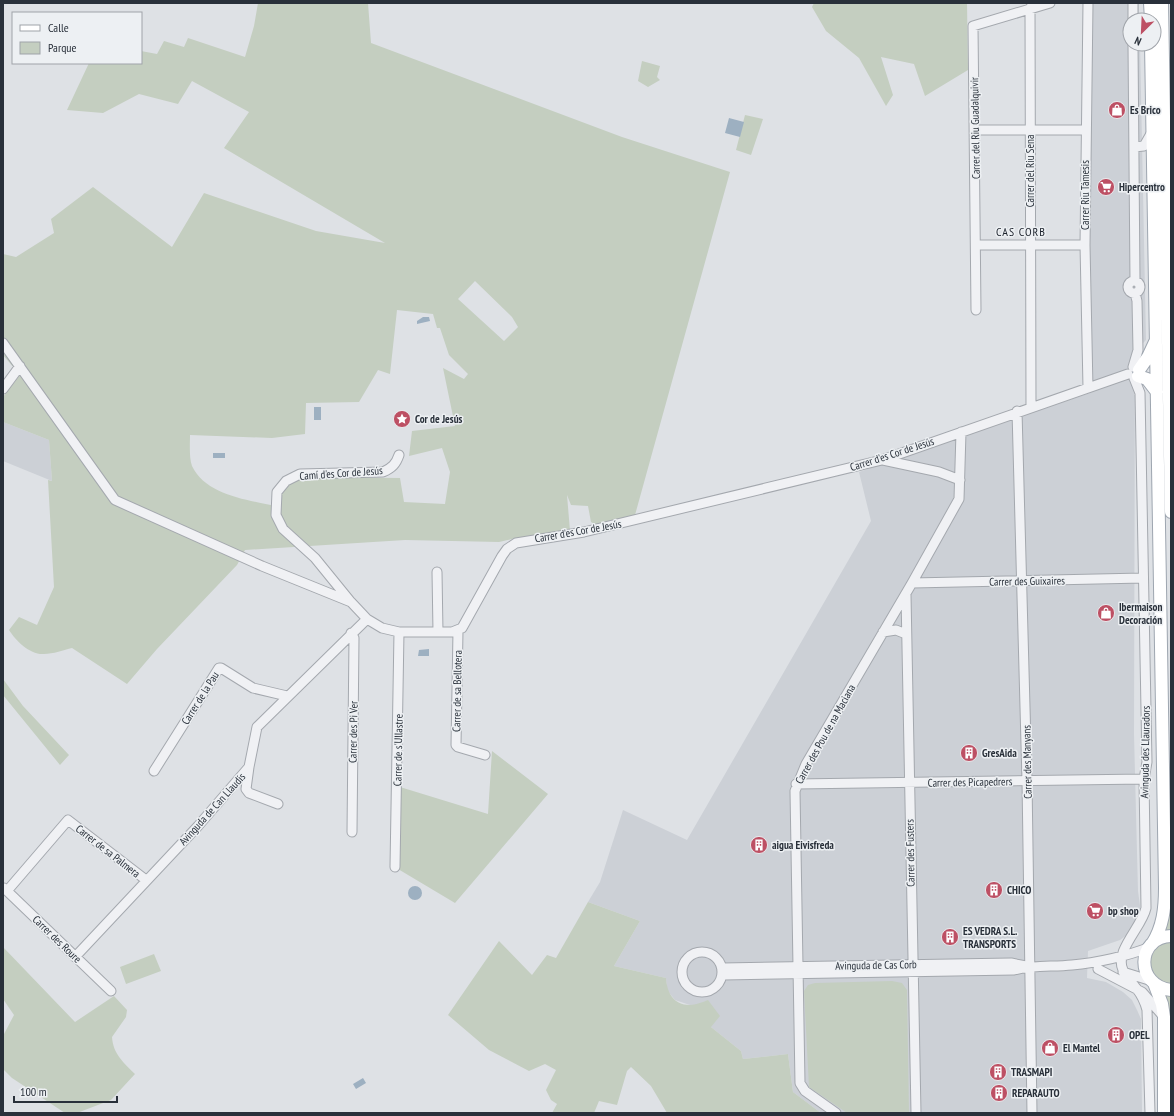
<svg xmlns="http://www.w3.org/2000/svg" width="1174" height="1116" font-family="'PT Sans Narrow',sans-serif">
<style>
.built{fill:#ccd0d6}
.green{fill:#c4cec0;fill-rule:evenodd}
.water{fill:#9db0c1}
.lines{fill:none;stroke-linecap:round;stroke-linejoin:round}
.minor-casing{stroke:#a4a8ae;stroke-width:11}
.major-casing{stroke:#9ea6b0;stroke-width:14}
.minor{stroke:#f0f1f4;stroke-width:9}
.major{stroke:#fff;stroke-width:12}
.labels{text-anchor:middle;stroke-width:3;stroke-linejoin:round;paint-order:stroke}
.poi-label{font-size:11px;font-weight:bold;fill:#29303a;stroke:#edf0f3;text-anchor:start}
.street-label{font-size:11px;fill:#29303a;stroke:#edf0f3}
.neighbourhood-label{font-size:12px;letter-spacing:1px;fill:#1b212b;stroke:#edf0f3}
</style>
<rect width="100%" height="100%" fill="#dee1e5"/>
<path class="built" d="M 1091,3 L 1139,3 L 1139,20 L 1130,20 L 1130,44 L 1140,44 L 1146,340 L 1135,351 L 1134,734 L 1138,891 L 1141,913 L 1128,934 L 1120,940 L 1088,951 L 1087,978 L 1106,982 L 1123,992 L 1132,1000 L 1137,1010 L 1141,1019 L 1142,1113 L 821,1113 L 793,1092 L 788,1054 L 743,1059 L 741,1051 L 711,1027 L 690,1005 L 675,1000 L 667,990 L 666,978 L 614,966 L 640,921 L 588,902 L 600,882 L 623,810 L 687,840 L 871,521 L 859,472 L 1090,393 L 1087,203 Z
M 3,422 L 49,440 L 52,481 L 3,461 Z"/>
<path class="green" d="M 258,3 L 368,3 L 371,43 L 622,137 L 730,172 L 635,515 L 598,526 L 591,522 L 588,506 L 571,505 L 567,495 L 570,531 L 516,538 L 499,542 L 405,540 L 245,550 L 237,565 L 157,649 L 127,684 L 72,648 C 64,650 53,654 44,654 C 30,655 16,641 9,630 L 19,617 L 37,625 L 54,587 L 48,480 L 52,481 L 49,440 L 3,422 L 3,397 L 20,375 L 3,355 L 3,254 L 16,257 L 54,233 L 51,219 L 93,187 L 172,247 L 204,193 L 316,231 L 385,243 L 224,148 L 249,112 L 192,81 L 178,104 L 139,94 L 103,113 L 67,110 L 89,63 L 141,63 L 141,51 L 157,54 L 164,41 L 184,47 L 188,38 L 245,57 L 254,26 ZM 475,281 L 512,317 L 518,327 L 504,341 L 458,299 ZM 397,310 L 433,314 L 437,328 L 440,328 L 449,355 L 468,374 L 464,379 L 443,368 L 455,426 L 412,431 L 409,456 L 442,448 L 450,472 L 445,504 L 404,502 L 400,478 L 304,477 C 286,483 282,488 279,507 C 250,500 206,496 192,466 C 189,458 190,444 190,435 L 272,438 L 305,434 L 306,403 L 359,402 L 378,370 L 390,374 Z
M 814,3 L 967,3 L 968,70 L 925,96 L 914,64 L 881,57 L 893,95 L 886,106 L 859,58 L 826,31 L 812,7 Z
M 642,61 L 660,66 L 657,77 L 660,80 L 648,87 L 638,81 Z
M 745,115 L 763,119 L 751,155 L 736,150 Z
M 3,679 L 23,706 L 69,755 L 60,765 L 3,695 Z
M 492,751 L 548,794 L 455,903 L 398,869 L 400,787 L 488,814 Z
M 1171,894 L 1171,930 L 1165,931 Z
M 588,902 L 640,921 L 614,966 L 666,978 C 667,992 673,1005 690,1005 C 695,1005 703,1002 708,1000 L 720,1016 L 711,1027 L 741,1051 L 743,1059 L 788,1054 L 793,1092 L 821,1113 L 667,1113 L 651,1086 L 631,1067 L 627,1071 L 617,1105 L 599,1101 L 594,1113 L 552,1113 L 557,1104 L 551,1100 L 546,1090 L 556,1070 L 545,1064 L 529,1071 L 489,1050 L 448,1015 L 499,941 L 532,975 L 547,955 L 556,958 Z
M 1171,941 L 1171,984 C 1143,980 1143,947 1171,941 Z
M 3,947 L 75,1022 L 114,996 L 127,1010 L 126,1017 L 112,1037 C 113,1054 124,1063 135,1074 L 111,1100 L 77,1113 L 65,1113 L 12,1078 L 3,1069 L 3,1036 L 14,1015 L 3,999 Z
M 154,954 L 161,971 L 126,984 L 120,967 Z
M 892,981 L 902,983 L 907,990 L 909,1113 L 847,1113 L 809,1087 L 804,991 L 808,985 L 815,983 Z
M 1163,995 L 1171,996 L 1171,1022 Z"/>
<path class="water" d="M 729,118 L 744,122 L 740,137 L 725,133 Z
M 423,317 L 429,317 L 430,321 L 417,324 L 417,321 Z
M 314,407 L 321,407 L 321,420 L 314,420 Z
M 213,453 L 225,453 L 225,458 L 213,458 Z
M 429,649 L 429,656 L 418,656 L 419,650 Z
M408 893a7 7 0 1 1 14 0a7 7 0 1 1-14 0Z
M 363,1078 L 366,1083 L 356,1089 L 353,1084 Z"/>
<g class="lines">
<g class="minor-casing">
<path id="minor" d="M 1088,3 L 1085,245 L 1088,388
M 1030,8 L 1031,406
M 1133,20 L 1133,3
M 1133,44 L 1135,281
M 975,130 L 1085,130
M 1134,147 L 1144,146 L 1152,132
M 976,245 L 1085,245
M1128 287a6 6 0 1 1 12 0a6 6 0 1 1-12 0Z
M 976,310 L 973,26 L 1050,3
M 3,343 L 115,500 L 262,566 L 351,602 L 367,619 L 382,628 L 399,632 L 452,632 L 462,628 L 502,556 L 507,549 L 516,543 L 584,532 L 882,460 L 1128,374
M 1133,367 L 1138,350 L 1137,301 L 1135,293
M 1134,378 L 1140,393 L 1147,762 L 1144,779 L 1146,908 C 1142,927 1114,951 1123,970 C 1126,977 1132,982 1136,988 C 1141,994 1145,1002 1147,1010 L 1150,1113
M 3,389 L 20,366
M 1017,411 L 1027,781 L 1032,1113
M 883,460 L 939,472 L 960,480
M 437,572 L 438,632
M 912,583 L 1143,578
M 906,595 L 916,1113
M 350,601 L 315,558 L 283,529 L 276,515 L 277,492 L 286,481 L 300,474 L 383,472 C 392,468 396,464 399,455
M 458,631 L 456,745 L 458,747 L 485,755
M 883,632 L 896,630 L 906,634
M 351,633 L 354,638 L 352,832
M 249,767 L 246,789 L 249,793 L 278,804
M 154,771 L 219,668 L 221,668 L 253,688 L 287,696
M 796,784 L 1144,779
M 395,867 L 399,632
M 4,888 L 111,991
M 7,891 L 68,820 L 146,880
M682 972a20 20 0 1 1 40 0a20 20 0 1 1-40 0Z
M 75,957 L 198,826 L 249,767 L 257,727 L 367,619
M 723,968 L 1011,963 L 1026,966
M 1098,969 L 1142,992 L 1164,1017
M 1123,972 L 1152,981
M 723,975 L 1014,970 C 1033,965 1052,967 1072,965 C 1096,963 1128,956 1150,947
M 836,1113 L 805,1091 L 800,1083 L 795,791 L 806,764 L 912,583 L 959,499 L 961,432"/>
</g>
<g class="major-casing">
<path id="major" d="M 1150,3 L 1151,20
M 1162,3 L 1171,512
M 1151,44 L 1165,888 C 1165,908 1163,927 1152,944
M 1139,370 L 1148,357 L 1155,342
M 1138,376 L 1147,379 L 1157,392
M 1171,936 C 1136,937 1135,986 1171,990
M 1154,983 L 1162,1004 L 1164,1017 L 1164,1113"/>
</g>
<use href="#minor" class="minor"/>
<use href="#major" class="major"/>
</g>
<defs>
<g id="shop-disc" transform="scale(0.9)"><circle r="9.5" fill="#bd5064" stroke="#edf0f3"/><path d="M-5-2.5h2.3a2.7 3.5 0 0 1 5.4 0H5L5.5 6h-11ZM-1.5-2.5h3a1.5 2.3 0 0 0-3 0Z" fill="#fff"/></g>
<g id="supermarket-disc" transform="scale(0.9)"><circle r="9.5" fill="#bd5064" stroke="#edf0f3"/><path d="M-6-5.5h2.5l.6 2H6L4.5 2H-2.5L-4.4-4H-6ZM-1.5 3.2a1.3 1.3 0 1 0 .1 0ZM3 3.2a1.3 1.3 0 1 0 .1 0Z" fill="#fff"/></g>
<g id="sight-disc" transform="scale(0.9)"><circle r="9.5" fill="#bd5064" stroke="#edf0f3"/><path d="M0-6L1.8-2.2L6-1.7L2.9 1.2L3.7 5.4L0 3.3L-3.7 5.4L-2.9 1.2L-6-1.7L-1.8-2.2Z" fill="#fff"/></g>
<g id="building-disc" transform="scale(0.9)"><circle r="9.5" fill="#bd5064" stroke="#edf0f3"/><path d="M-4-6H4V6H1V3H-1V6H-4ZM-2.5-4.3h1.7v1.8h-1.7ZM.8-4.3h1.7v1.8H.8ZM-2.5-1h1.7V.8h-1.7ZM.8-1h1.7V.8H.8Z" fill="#fff"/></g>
</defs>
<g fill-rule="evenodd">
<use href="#shop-disc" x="1117" y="110"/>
<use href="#supermarket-disc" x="1106" y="187"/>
<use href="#sight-disc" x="402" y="419"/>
<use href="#shop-disc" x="1106" y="613"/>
<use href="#building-disc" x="969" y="753"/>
<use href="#building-disc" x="759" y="845"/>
<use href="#building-disc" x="994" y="890"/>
<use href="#supermarket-disc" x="1095" y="911"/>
<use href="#building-disc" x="950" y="937"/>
<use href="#building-disc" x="1116" y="1035"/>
<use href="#shop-disc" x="1050" y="1048"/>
<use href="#building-disc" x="998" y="1072"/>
<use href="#building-disc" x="999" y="1093"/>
</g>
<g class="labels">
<g class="poi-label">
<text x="1130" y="114">Es Brico</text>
<text x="1119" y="191">Hipercentro</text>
<text x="415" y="423">Cor de Jesús</text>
<text x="1119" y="611">Ibermaison<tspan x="1119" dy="13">Decoración</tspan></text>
<text x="982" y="757">GresAida</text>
<text x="772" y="849">aigua Eivisfreda</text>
<text x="1007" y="894">CHICO</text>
<text x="1108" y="915">bp shop</text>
<text x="963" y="935">ES VEDRA S.L.<tspan x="963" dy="13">TRANSPORTS</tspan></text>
<text x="1129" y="1039">OPEL</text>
<text x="1063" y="1052">El Mantel</text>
<text x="1011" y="1076">TRASMAPI</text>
<text x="1012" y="1097">REPARAUTO</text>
</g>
<g class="street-label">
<text transform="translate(975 128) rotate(-91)" y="4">Carrer del Riu Guadalquivir</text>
<text transform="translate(1030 171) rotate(-90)" y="4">Carrer del Riu Sena</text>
<text transform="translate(1085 195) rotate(-90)" y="4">Carrer Riu Támesis</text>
<text transform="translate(892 454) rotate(-18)" y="4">Carrer d'es Cor de Jesús</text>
<text transform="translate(341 473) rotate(-4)" y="4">Camí d'es Cor de Jesús</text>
<text transform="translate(578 531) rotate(-10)" y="4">Carrer d'es Cor de Jesús</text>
<text transform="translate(1027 581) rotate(-1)" y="4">Carrer des Guixaires</text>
<text transform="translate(457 691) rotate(-89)" y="4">Carrer de sa Bellotera</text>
<text transform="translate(200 698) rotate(-58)" y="4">Carrer de la Pau</text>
<text transform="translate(353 732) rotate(-89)" y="4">Carrer des Pi Ver</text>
<text transform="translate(825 734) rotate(-61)" y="4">Carrer des Pou de na Maciana</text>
<text transform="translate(398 750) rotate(-89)" y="4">Carrer de s'Ullastre</text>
<text transform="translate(1145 752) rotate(-89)" y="4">Avinguda des Llauradors</text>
<text transform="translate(1027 762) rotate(-91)" y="4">Carrer des Manyans</text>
<text transform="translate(970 782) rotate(-1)" y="4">Carrer des Picapedrers</text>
<text transform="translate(212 809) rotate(-48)" y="4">Avinguda de Can Llaudis</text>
<text transform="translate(108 851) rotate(38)" y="4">Carrer de sa Palmera</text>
<text transform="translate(910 853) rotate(-91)" y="4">Carrer des Fusters</text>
<text transform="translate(57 939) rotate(44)" y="4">Carrer des Roure</text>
<text transform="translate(876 965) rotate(-1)" y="4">Avinguda de Cas Corb</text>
</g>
<g class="neighbourhood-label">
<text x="1021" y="236">CAS CORB</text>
</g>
</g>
<rect width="1174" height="1116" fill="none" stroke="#29303a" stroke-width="8"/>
<rect x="12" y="12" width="130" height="52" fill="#edf0f3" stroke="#9fa3a9"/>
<rect x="20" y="25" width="20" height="6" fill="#ffffff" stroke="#9fa3a9"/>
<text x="48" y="32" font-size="12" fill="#29303a">Calle</text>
<rect x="20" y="42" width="20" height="12" fill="#c4cec0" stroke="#9fa3a9"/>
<text x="48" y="52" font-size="12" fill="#29303a">Parque</text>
<g transform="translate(1142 32) rotate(204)"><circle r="19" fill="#edf0f3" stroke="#9fa3a9"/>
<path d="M0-3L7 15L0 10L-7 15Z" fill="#bd5064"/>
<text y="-6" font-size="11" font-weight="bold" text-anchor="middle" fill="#29303a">N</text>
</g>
<path d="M14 1096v6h103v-6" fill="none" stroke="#29303a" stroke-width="2"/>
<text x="20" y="1096" font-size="12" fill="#29303a" stroke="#edf0f3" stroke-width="3" paint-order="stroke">100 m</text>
</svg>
